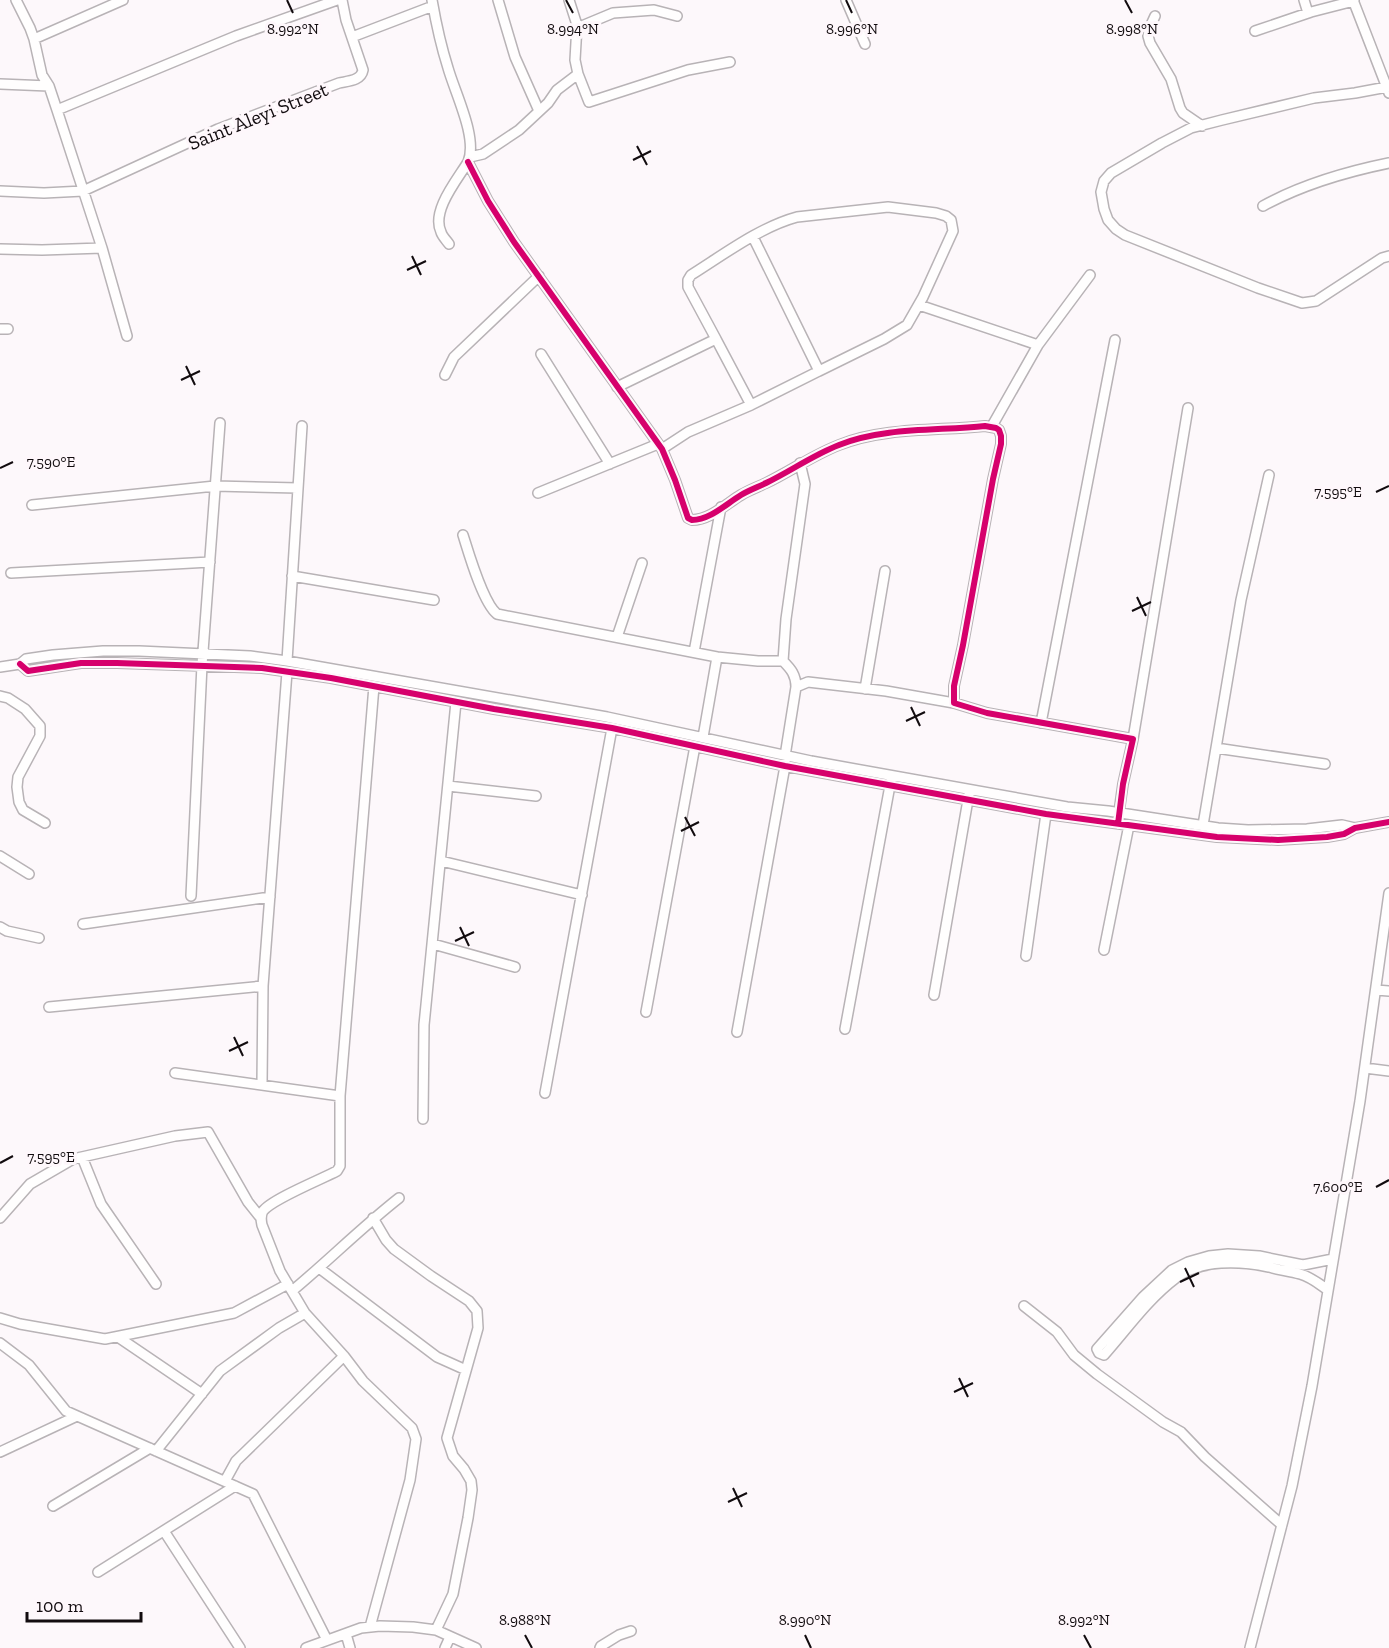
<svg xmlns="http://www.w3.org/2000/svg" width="1389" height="1648" font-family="'Zilla Slab',serif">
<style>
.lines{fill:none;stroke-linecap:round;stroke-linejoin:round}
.minor-casing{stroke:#b8b3b6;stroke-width:12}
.minor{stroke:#fffefe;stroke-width:9}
.cycleway-casing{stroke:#fef7fb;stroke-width:10}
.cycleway{stroke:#d6006c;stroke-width:6}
.ticks{fill:none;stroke:#120c0f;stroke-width:2}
.labels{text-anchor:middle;stroke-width:6;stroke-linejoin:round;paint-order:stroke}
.street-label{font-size:20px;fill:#120c0f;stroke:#fef7fb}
.ticks-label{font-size:15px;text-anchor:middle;fill:#120c0f;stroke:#fef7fb;stroke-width:6;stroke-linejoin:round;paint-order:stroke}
</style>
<rect width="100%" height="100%" fill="#fdf8fb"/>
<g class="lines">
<g class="minor-casing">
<path id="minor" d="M 16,0 L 30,28 L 34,39 L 42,75 L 49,86 L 57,110 L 102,248 L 127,336
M 432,0 C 436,23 441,46 448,68 C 455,93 478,138 468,162 C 457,180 431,211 441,232 C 442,236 447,241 449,244
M 498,0 L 515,57 L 539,111
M 569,0 L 577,25 L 575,60 L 578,74 L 589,102 L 688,70 L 730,62
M 846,0 L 865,44
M 1304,0 L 1308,13
M 1353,0 L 1389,93
M 1155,16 L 1150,27 L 1148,36 L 1150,43 L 1171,79 L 1180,108 L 1183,113 L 1202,126
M 577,28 L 613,13 L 654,10 L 677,16
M 1255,31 L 1311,12 L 1354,1
M 352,37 L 433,6
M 34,39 L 123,0
M 0,84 L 49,86
M 1387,87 L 1355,93 L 1314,98 L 1222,120 L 1191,128 L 1162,143 L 1111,173 L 1104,181 L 1101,192 L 1104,209 L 1108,220 L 1116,229 L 1125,235 L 1258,288 L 1302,303 L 1316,301 L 1382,258 L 1389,256
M 57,110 L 236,36 L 337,0
M 470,157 L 483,154 L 519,130 L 548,103 L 557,90 L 578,74
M 468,162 L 488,201 L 514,242 L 662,449 L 675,480 L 688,518 L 692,520 C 710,520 726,504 741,495 C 749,490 758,487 766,483 C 791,471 813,455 839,445 C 884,427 938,431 985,426 L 996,428 L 999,430 L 1001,436 L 1001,444 L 993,479 L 963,645 L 954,686 L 954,703 L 987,713 L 1133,739 L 1123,784 L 1118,819
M 0,191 L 44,193 L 83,191 L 218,129 L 339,83 C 348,81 361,81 363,70 L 346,20 L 342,0
M 1263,206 C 1303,184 1345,172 1389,163
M 0,249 L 42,250 L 102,248
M 919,305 L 1038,345
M 0,329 L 8,329
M 716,339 L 688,287 L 688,280 L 691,275 C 723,255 760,227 797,217 L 888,207 L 936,213 L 946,216 L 951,220 L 953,231 L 923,297 L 907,325 L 884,339 L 819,371
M 541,354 L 610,464
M 445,375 L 454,357 L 539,276
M 617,387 L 716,339 L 751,405 L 688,432 L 662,449
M 751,405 L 819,371 L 753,237
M 992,426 L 1038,345 L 1090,275
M 538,493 L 658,444
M 32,505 L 215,486 L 298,488
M 463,535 C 469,554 483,603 497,614 L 717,657
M 11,573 L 210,562
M 292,576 L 434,600
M 617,637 L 642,563
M 694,652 L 721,507
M 287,661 L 302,426
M 20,664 L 28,671 L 81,663 L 117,663 L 262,668 L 331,678 L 494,709 L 612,728 L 785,766 L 1046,814 L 1217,837 L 1278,840 L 1327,837 L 1344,834 L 1355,828 L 1389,822
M 0,667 L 20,664 L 26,659 L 53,655 L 103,651 L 139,651 L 250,656 L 287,661 L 607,717 L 811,761 L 1067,807 L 1108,811 L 1218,828 L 1248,830 L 1307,829 L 1342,825 L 1355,828
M 796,687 L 808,682 L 886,691 L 954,703
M 865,689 L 885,571
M 0,696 L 8,698 L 25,709 L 40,726 L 40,736 L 18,777 L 17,787 L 19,802 L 23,810 L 45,823
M 1041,723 L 1115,340
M 703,737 L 717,657 L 758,661 L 783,661
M 1133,739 L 1188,408
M 1216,748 L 1325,764
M 448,786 L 536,796
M 1203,825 L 1241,600 L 1269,475
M 0,856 L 29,874
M 441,861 L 582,895
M 191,896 L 202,665 L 220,423
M 83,924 L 270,897
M 0,927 L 7,931 L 39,938
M 433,944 L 515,967
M 1104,950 L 1129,825
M 1026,956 L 1046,814
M 1376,990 L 1389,991
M 934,995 L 969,794
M 49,1007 L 263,986 L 287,672
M 646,1012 L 695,746
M 845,1029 L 891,780
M 737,1032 L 785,766 L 785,756 L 796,687 C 796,675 791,669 783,661 L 786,619 L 805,484 L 800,463
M 1365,1068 L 1389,1071
M 175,1073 L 340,1096
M 262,1084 L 263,986
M 545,1093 L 612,728
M 423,1119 L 424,1025 L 456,702
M 82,1157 L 101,1204 L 156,1284
M 0,1218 L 30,1184 L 73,1159 L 175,1136 L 208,1132 L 248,1202 L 260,1217
M 373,1218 L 386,1240 L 394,1249 L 431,1276 L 469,1301 L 477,1311 L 478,1328 L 447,1438 L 453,1456 L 464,1469 L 471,1481 L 472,1490 L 468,1518 L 453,1594 L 436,1630
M 319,1268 L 437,1357 L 466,1370
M 1328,1290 C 1319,1284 1311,1277 1300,1274 C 1290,1271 1279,1270 1269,1267 C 1240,1261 1201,1259 1176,1278 C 1148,1299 1127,1329 1104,1355 L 1099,1353 L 1097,1349 L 1143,1297 L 1172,1270 L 1188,1262 L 1209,1256 L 1228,1254 L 1259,1256 L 1303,1265 L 1333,1259
M 292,1291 C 328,1261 362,1227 399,1198
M 1024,1306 L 1057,1332 L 1074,1355 L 1097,1374 L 1163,1422 L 1181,1432 L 1205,1457 L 1282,1525
M 0,1318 L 20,1324 L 105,1339 L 234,1313 L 288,1284
M 118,1337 L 202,1394
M 0,1343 L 29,1365 L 66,1411 L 253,1494 L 327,1640
M 156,1451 L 220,1371 L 279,1328 L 305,1313
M 0,1452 L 77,1416
M 225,1481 L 236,1461 L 344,1356
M 53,1506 L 150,1448
M 164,1531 L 240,1648
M 98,1572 L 235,1486
M 370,1627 L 410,1480 L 416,1439 L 412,1428 L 363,1381 L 344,1356 L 305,1313 L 280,1271 L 262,1225 C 261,1220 260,1216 263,1211 C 272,1199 322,1179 337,1171 L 340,1166 L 340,1096 L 374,686
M 346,1634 L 350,1648
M 306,1648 L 361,1628 L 380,1626 L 413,1627 L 436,1630 L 476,1648
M 445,1648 L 450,1637
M 600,1648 L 601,1646 L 619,1635 L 631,1631
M 1250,1648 L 1292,1486 L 1312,1386 L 1360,1101 L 1389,893"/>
</g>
<use href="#minor" class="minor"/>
<g class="cycleway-casing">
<path id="cycleway" d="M 468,162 L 488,201 L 514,242 L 662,449 L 675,480 L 688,518 L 692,520 C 710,520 726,504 741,495 C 749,490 758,487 766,483 C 791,471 813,455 839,445 C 884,427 938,431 985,426 L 996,428 L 999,430 L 1001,436 L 1001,444 L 993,479 L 963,645 L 954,686 L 954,703 L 987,713 L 1133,739 L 1123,784 L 1118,824
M 20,664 L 28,671 L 81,663 L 117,663 L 262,668 L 331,678 L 494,709 L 612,728 L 785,766 L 1046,814 L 1217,837 L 1278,840 L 1327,837 L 1344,834 L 1355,828 L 1389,822"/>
</g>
<use href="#cycleway" class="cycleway"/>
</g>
<path class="ticks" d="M 287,0 L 293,13M 566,0 L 573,13M 846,0 L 852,13M 1125,0 L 1132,13M 637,146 L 647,165M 633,160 L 651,151M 412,256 L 421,275M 407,270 L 426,261M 186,366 L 195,385M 181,380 L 200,371M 0,468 L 13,462M 1376,492 L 1389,486M 1137,597 L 1146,616M 1132,611 L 1151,602M 911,707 L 920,726M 906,721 L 925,712M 685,817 L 695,836M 681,831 L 699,822M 460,927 L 469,946M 455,941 L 474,932M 234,1037 L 243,1056M 229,1051 L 248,1042M 0,1163 L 13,1156M 1376,1187 L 1389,1180M 1185,1268 L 1194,1287M 1180,1282 L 1199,1273M 959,1378 L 968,1397M 954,1392 L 973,1383M 733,1488 L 742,1507M 728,1502 L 747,1493M 525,1635 L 532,1648M 805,1635 L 811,1648M 1084,1635 L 1091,1648"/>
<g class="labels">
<g class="street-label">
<text transform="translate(258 116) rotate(-22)" y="7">Saint Aleyi Street</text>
</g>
</g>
<g class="ticks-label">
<text x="293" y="34">8.992°N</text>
<text x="573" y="34">8.994°N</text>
<text x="852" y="34">8.996°N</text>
<text x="1132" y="34">8.998°N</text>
<text x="51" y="467">7.590°E</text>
<text x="1338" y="497">7.595°E</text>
<text x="51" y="1162">7.595°E</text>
<text x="1338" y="1192">7.600°E</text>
<text x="525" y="1625">8.988°N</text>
<text x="805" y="1625">8.990°N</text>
<text x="1084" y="1625">8.992°N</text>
</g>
<path d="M27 1612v9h114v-9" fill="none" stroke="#120c0f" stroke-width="3"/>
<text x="36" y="1612" font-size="18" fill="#120c0f" stroke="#fef7fb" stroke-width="4.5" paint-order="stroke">100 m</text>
</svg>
